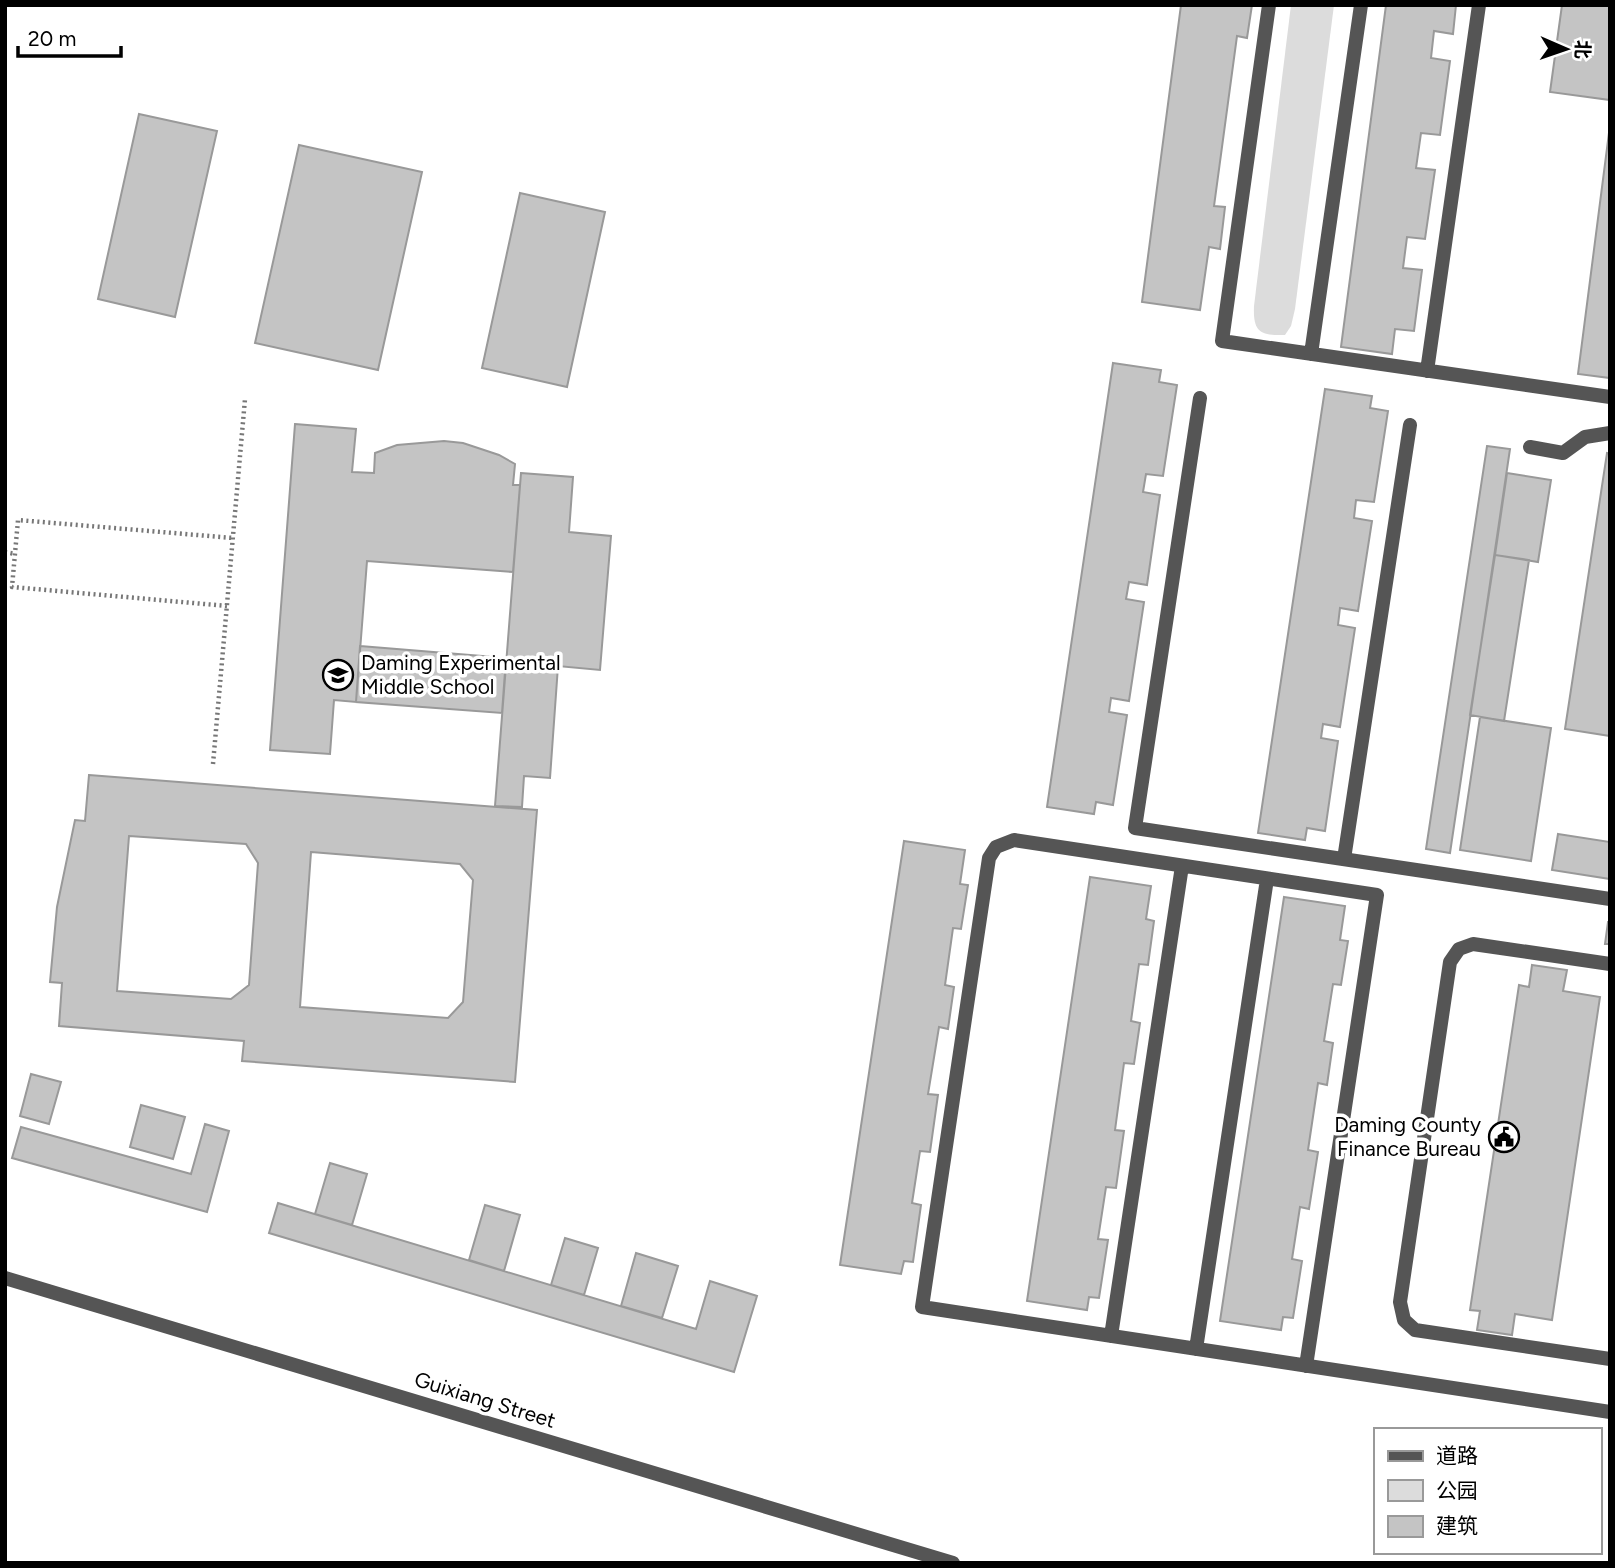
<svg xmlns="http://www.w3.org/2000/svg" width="1615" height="1568" font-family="Figtree,'Noto Sans SC',sans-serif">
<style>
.green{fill:#dcdcdc}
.building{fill:#c4c4c4;stroke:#999;stroke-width:2;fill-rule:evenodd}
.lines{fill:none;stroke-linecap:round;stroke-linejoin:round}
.path{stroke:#777;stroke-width:4.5;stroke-dasharray:2 3.5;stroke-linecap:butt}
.service{stroke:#555;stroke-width:14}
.tertiary{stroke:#555;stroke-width:14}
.labels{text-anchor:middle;stroke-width:7;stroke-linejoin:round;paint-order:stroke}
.poi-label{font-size:21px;fill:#000;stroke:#fff;text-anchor:start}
.street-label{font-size:21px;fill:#000;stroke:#fff}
</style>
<rect width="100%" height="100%" fill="#fff"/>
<path class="green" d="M 1291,5 L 1334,5 L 1295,309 L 1291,326 L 1285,335 C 1259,336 1253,331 1254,306 Z"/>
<path class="building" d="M 1181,5 L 1252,5 L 1247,38 L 1237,36 L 1214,206 L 1225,207 L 1220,249 L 1209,247 L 1200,310 L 1142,302 Z
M 1386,5 L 1456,5 L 1453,34 L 1434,31 L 1431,58 L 1450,61 L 1440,135 L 1421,133 L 1416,168 L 1435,170 L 1425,239 L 1407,237 L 1403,268 L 1422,270 L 1414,331 L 1395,329 L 1392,354 L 1341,347 Z
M 1562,5 L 1610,5 L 1610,100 L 1550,92 Z
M 139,114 L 217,131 L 175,317 L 98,299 Z
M 1610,125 L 1610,378 L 1578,374 Z
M 299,145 L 422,172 L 378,370 L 255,343 Z
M 520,193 L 605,212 L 567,387 L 482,368 Z
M 1113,363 L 1161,370 L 1159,382 L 1177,385 L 1163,476 L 1146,474 L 1143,492 L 1160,495 L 1147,585 L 1129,582 L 1126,599 L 1144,602 L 1129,701 L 1111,698 L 1109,712 L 1127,715 L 1113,805 L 1096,802 L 1094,814 L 1047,807 Z
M 1325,389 L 1372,396 L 1370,408 L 1388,411 L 1374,502 L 1356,500 L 1354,518 L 1372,521 L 1358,611 L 1340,608 L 1338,625 L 1355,628 L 1340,727 L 1323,724 L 1321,738 L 1338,741 L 1325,831 L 1307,828 L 1305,840 L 1258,833 Z
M 295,424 L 356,429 L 352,472 L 374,473 L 375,453 L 397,445 L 444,441 L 463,443 L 499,455 L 515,464 L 513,485 L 520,485 L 513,572 L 367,561 L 356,702 L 334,700 L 330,754 L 270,750 Z
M 1487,446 L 1510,449 L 1450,853 L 1426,849 Z
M 1607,453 L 1610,454 L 1610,736 L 1565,729 Z
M 521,473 L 573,477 L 569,532 L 611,536 L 600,670 L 558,666 L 550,778 L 524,776 L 522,807 L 495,806 Z
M 1507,473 L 1551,480 L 1538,562 L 1495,555 Z
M 1495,555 L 1529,560 L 1504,721 L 1470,715 Z
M 360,646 L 506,658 L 502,713 L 356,702 Z
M 1480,717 L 1551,728 L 1531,861 L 1460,850 Z
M 89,775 L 537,810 L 515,1082 L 242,1061 L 244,1041 L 59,1026 L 62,983 L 50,982 L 57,907 L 75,820 L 85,821 ZM 129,836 L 246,844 L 258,863 L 249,985 L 231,999 L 117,991 ZM 311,852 L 460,864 L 473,880 L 463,1002 L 448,1018 L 300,1007 Z
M 1558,834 L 1610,842 L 1610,879 L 1552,870 Z
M 904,841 L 965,850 L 960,884 L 968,885 L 961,929 L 953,928 L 945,985 L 954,987 L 948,1029 L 939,1027 L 928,1094 L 938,1095 L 930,1152 L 920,1151 L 912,1203 L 921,1205 L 913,1262 L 904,1261 L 901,1274 L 840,1265 Z
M 1090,877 L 1151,886 L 1146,919 L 1154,921 L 1148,965 L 1139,964 L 1131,1021 L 1140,1023 L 1134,1064 L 1124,1063 L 1115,1130 L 1124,1131 L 1116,1188 L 1106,1187 L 1098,1239 L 1108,1240 L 1099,1298 L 1089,1297 L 1087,1310 L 1027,1301 Z
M 1284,897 L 1345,906 L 1340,940 L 1348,941 L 1341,985 L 1333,984 L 1324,1041 L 1333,1043 L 1327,1085 L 1318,1083 L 1308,1150 L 1318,1152 L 1309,1209 L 1300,1207 L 1292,1259 L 1302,1261 L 1293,1318 L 1283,1317 L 1281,1330 L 1220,1321 Z
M 1608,922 L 1610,922 L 1610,944 L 1605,944 Z
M 1532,965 L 1567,970 L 1563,991 L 1600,997 L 1552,1320 L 1515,1314 L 1512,1335 L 1477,1330 L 1480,1311 L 1470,1310 L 1519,985 L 1529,987 Z
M 31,1074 L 61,1082 L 49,1124 L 20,1116 Z
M 141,1105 L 185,1117 L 173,1159 L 130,1147 Z
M 205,1124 L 229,1131 L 207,1212 L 12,1158 L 21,1127 L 191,1174 Z
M 330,1163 L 367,1174 L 352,1225 L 315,1214 Z
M 278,1203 L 696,1329 L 710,1281 L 757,1296 L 734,1372 L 269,1233 Z
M 485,1205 L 520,1215 L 504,1271 L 469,1260 Z
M 565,1238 L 598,1248 L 584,1295 L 551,1285 Z
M 636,1253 L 678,1266 L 662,1318 L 621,1306 Z"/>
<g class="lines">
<path class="path" d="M 5,552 L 15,554
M 227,606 L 12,587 L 18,520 L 233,538
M 213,764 L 245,399"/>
<path class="service" d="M 1269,5 L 1222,341 L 1610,397
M 1311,354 L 1361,5
M 1427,371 L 1479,5
M 1200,398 L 1135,828 L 1610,899
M 1530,447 L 1563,453 L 1585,437 L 1610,433
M 1344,859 L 1410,425
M 1610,964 L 1473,944 L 1459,949 L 1450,962 L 1400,1302 L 1404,1320 L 1415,1330 L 1610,1359
M 1111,1336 L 1182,866
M 1196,1349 L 1267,879
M 1306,1366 L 1377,895 L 1014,840 L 996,847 L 989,858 L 922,1307 C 1151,1342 1380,1377 1610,1412"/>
<path class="tertiary" d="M 5,1278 L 953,1563"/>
</g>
<defs>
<g id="school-ring" transform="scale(1.575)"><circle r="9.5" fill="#fff" stroke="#000" stroke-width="1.5"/><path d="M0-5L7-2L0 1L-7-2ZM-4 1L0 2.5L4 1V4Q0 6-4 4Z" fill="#000"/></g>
<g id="civic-ring" transform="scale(1.575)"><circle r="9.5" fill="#fff" stroke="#000" stroke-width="1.5"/><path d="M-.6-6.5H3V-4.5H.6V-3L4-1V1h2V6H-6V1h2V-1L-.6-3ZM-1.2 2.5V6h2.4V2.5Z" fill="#000"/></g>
</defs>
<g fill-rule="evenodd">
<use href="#school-ring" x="338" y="675"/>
<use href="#civic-ring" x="1504" y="1137"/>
</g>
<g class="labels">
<g class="poi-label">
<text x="361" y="670">Daming Experimental<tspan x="361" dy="24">Middle School</tspan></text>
<text x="1481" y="1132" text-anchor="end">Daming County<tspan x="1481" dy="24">Finance Bureau</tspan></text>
</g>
<g class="street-label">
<text transform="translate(485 1400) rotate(17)" y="7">Guixiang Street</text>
</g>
</g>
<rect width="1615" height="1568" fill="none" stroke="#000000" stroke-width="14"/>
<rect x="1374" y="1428" width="228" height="126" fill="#ffffff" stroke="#999999" stroke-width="2"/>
<rect x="1388" y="1451" width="35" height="10" fill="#555555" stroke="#999999" stroke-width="2"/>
<text x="1436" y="1463" font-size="21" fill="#000000">道路</text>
<rect x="1388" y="1480" width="35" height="21" fill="#dcdcdc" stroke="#999999" stroke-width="2"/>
<text x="1436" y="1498" font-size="21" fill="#000000">公园</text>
<rect x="1388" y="1516" width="35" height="21" fill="#c4c4c4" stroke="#999999" stroke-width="2"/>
<text x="1436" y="1533" font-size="21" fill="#000000">建筑</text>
<g transform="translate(1566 49) rotate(92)" stroke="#ffffff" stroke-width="5" paint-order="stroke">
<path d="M0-5L12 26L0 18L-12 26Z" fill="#000000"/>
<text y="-10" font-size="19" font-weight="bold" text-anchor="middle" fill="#000000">北</text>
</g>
<path d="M18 46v10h103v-10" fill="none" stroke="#000000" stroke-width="3.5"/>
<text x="28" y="46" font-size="21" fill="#000000" stroke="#ffffff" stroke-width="5" paint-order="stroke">20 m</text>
</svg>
